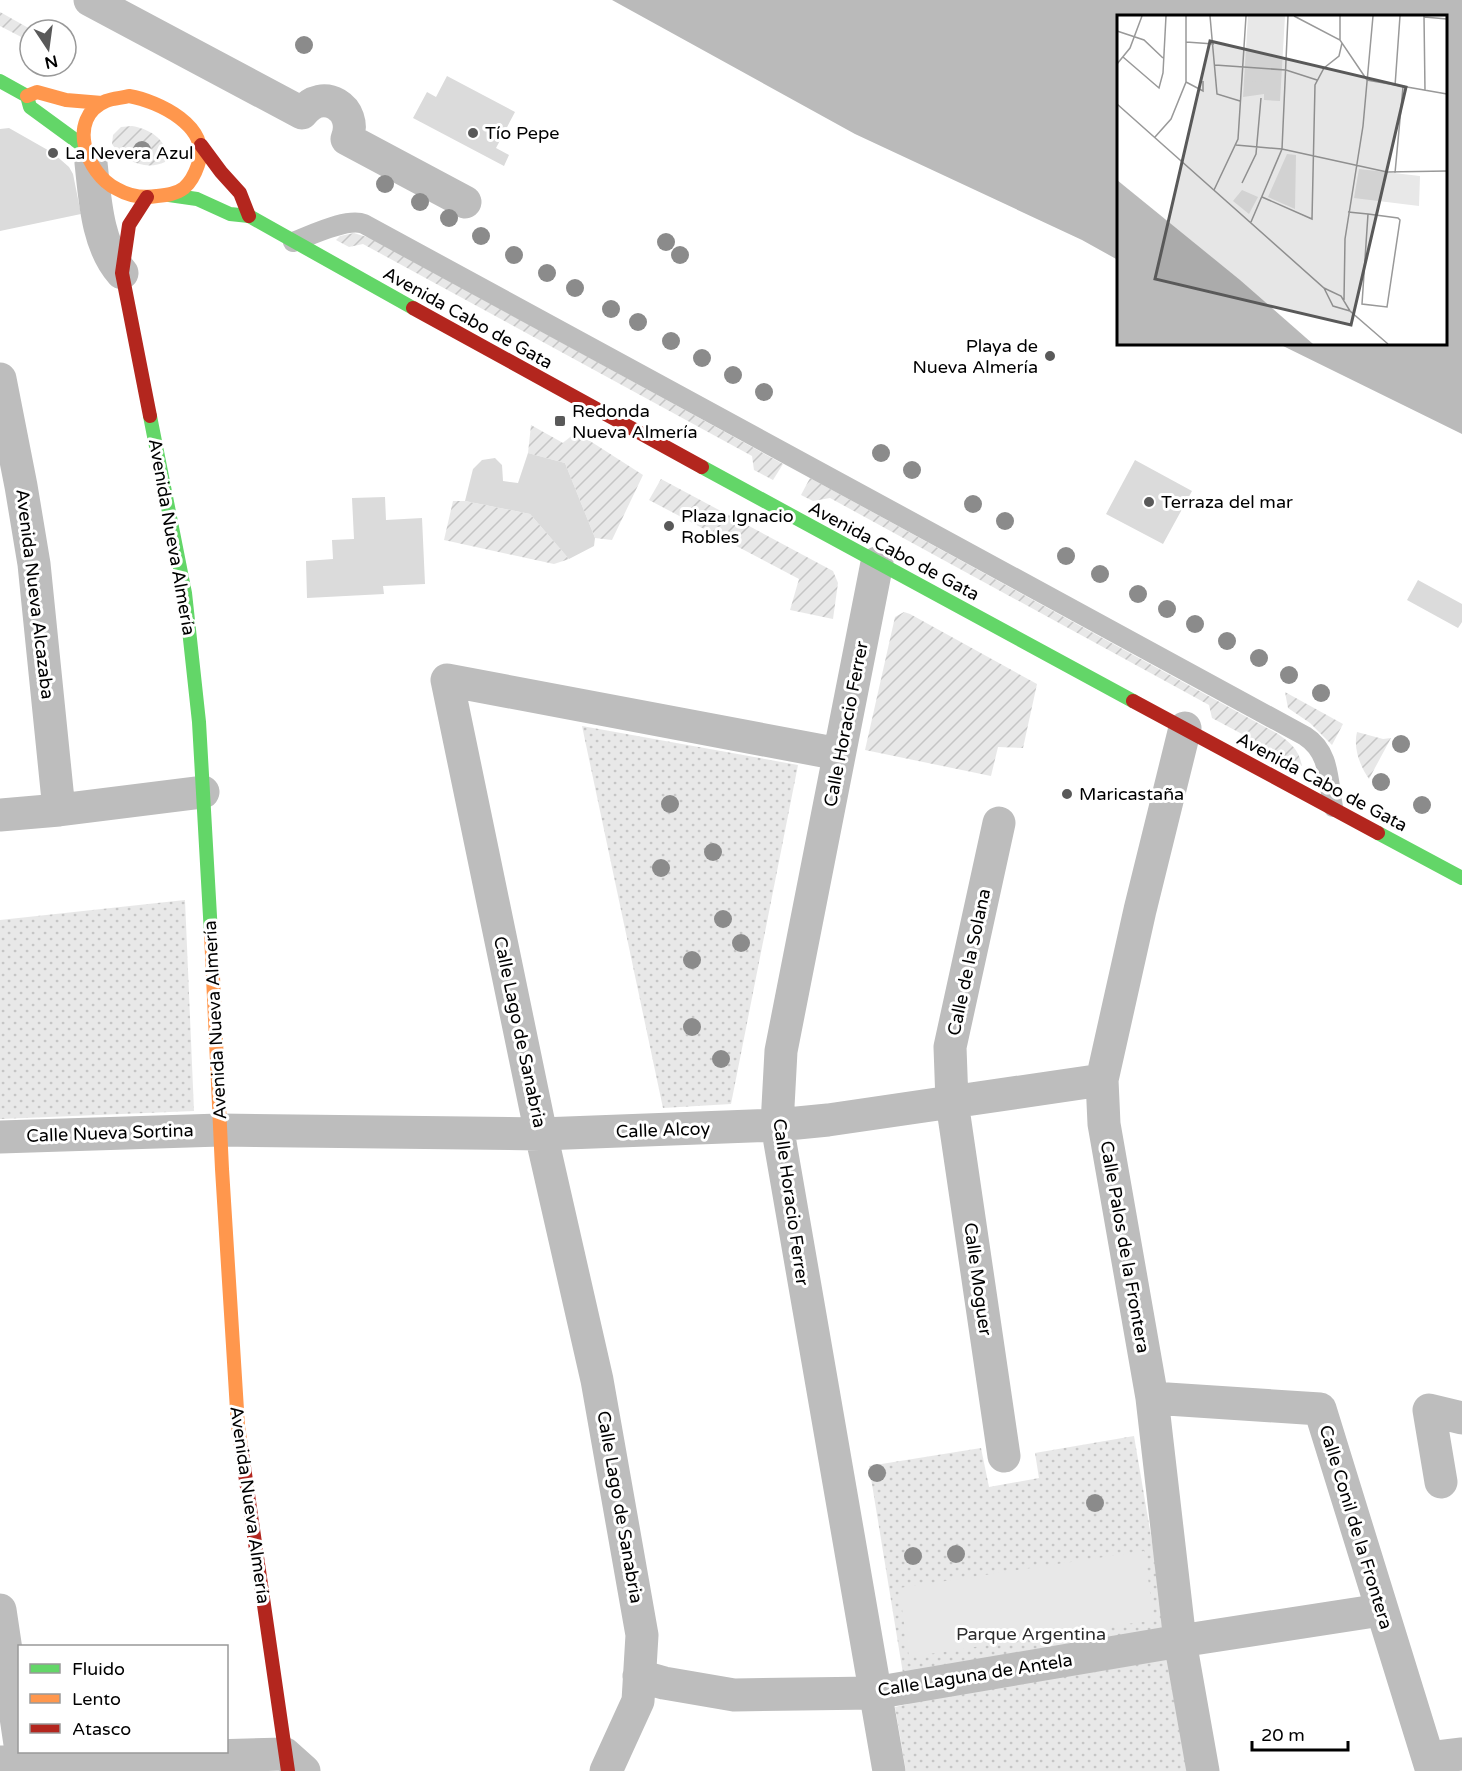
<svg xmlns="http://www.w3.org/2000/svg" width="1462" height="1771" font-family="'Varela Round',sans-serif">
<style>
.grass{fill:url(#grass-dots)}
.garden{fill:url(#garden-furrows)}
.pitch{fill:#e8e8e8}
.water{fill:#bababa}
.building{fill:#dbdbdb}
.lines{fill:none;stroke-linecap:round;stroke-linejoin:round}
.lane{stroke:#bdbdbd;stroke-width:20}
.street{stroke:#bdbdbd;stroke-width:33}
.fast{stroke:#63d668;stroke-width:14}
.slow{stroke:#ff974d;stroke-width:14}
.jam{stroke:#b3261e;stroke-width:14}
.tree{fill:#8b8b8b}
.poi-dot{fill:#595959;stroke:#fff;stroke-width:2}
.labels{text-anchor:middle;stroke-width:6;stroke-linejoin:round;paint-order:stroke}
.poi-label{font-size:18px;fill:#000;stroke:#fff;text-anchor:start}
.street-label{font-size:18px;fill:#000;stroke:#fff}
.park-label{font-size:18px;fill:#2c2c2c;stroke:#fff}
.inset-road{fill:none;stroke:#999;stroke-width:1.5}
.view{fill:#595959;fill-opacity:0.15;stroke:#595959;stroke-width:3}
.inset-edge{fill:none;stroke:#000;stroke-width:3}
</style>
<defs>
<pattern id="grass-dots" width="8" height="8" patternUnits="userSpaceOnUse" patternTransform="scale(1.5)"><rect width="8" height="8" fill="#e8e8e8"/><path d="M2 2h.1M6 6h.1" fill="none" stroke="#c5c5c5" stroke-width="1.8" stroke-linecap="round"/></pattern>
<pattern id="garden-furrows" width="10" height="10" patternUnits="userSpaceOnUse" patternTransform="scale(1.5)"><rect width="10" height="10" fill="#e8e8e8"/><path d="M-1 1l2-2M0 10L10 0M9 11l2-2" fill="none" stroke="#c5c5c5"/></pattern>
</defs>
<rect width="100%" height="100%" fill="#fff"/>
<path class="grass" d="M 582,726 L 798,765 L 731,1104 L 663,1108 Z
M 185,900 L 194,1111 L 0,1119 L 0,920 Z
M 1134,1436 L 1191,1771 L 906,1771 L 895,1707 L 908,1704 L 869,1466 L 981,1448 L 989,1487 L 1039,1478 L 1035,1453 Z"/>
<path class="garden" d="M 0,12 L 32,30 L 30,30 L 29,41 L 0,26 Z
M 132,126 C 148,129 162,136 167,153 L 165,162 C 146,171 123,161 112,144 L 113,135 L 121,127 Z
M 354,233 L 373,239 L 783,464 L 773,480 L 754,470 L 752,456 L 363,244 L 349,247 L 336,240 L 340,236 Z
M 531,425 L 563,443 L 576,432 L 643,475 L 612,540 L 595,538 L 565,463 L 528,453 Z
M 810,478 L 1278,734 C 1291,743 1299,750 1302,766 L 1212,718 L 1209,705 L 830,498 L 813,501 L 801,495 Z
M 661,479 L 833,571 L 838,583 L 833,619 L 790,610 L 799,579 L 649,500 Z
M 453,501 L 465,501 L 530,514 L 569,559 L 554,564 L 444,540 Z
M 904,612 L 910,614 L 1037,684 L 1023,748 L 998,747 L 991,776 L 865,750 L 895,617 Z
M 1285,692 L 1343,724 L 1332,745 L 1310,723 L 1288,708 Z
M 1357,732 L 1383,739 L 1391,738 L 1369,779 C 1360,766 1353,748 1357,732 Z"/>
<path class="pitch" d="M 1144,1551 L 1154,1620 L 909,1657 L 899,1588 Z"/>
<path class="water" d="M 612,0 L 1462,0 L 1462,434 L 1279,344 L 1446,344 L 1446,16 L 1118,16 L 1118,260 L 1082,240 L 855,134 Z"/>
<path class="building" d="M 447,76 L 515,112 L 496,148 L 509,155 L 504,166 L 413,118 L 427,92 L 436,97 Z
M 9,128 L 53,153 L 69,167 L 73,174 L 81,214 L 0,231 L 0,129 Z
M 528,453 L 565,463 L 595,538 L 594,546 L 569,559 L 530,514 L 465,501 L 473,469 L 482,460 L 495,458 L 502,465 L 503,481 L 518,483 Z
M 1135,460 L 1192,491 L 1163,544 L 1106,514 Z
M 385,497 L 386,520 L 422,518 L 425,584 L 383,586 L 384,594 L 307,598 L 306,561 L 333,559 L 332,540 L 354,539 L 352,498 Z
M 1418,580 L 1462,604 L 1462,622 L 1458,628 L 1407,600 Z"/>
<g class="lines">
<path class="lane" d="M 293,242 C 310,236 347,217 364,224 L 1305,736 C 1330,752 1328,780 1333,807"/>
<path class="street" d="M 90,0 L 302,113 C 322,86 359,108 347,139 L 465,202
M 91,163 C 95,199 97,245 122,273
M 0,379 L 21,486 L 34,564 L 59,810
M 877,563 L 781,1051 L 777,1125 L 889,1771
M 1185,728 L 1140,910 L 1102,1080 L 1104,1124 L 1152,1398 L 1180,1641 L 1203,1771
M 0,815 L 59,810 L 203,792
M 999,823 L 950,1047 L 952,1102 L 1004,1456
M 0,1137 L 220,1130 L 541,1134 L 777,1125 L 828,1120 L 1102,1080
M 1152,1398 L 1320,1409 L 1432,1771
M 1441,1482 L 1429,1410 L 1462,1418
M 0,1610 L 20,1744
M 639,1676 L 664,1683 L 734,1695 L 874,1693 L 1180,1641 L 1381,1610
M 1429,1758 L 1462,1754
M 0,1762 L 285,1754 L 304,1771
M 606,1771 L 638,1701 L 642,1635 L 597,1380 L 541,1134 L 447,680 L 839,754"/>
<path class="fast" d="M 0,81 L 27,96 L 30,107 L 82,145
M 169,195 L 197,199 L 230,214 L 249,216 L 413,308
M 150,416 L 185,593 L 199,722 L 211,934
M 702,467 L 1133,701
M 1378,833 L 1462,878"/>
<path class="slow" d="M 27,96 L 37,92 L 66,100 L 102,103
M 129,96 C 158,101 213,127 198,165 C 195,174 191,182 184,188 C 176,194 167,195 157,196 C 144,198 129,196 117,189 C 86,174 66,118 106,101 C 113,98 122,98 129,96 Z
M 211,934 L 222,1169 L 238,1426 L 241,1446"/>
<path class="jam" d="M 201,145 L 221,172 L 240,193 L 249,216
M 147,197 L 129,225 L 122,273 L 150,416
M 413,308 L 702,467
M 1133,701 L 1378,833
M 241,1446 L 288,1771"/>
</g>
<g class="tree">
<circle cx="304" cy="45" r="9"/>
<circle cx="142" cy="150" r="9"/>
<circle cx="385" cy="184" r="9"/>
<circle cx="420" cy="202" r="9"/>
<circle cx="449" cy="218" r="9"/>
<circle cx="481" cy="236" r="9"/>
<circle cx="666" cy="242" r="9"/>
<circle cx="514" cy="255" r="9"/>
<circle cx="680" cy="255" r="9"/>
<circle cx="547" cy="273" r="9"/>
<circle cx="575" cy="288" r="9"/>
<circle cx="611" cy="309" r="9"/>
<circle cx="638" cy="322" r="9"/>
<circle cx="671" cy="341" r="9"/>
<circle cx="702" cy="358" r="9"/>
<circle cx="733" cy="375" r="9"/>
<circle cx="764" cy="392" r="9"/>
<circle cx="881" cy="453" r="9"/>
<circle cx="912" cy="470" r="9"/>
<circle cx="973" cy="504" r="9"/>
<circle cx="1005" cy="521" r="9"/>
<circle cx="1066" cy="556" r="9"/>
<circle cx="1100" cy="574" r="9"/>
<circle cx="1138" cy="594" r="9"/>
<circle cx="1167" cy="609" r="9"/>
<circle cx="1195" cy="624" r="9"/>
<circle cx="1227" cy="641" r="9"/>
<circle cx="1259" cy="658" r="9"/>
<circle cx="1289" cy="675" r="9"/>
<circle cx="1321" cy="693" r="9"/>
<circle cx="1401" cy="744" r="9"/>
<circle cx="1381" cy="782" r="9"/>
<circle cx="670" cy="804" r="9"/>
<circle cx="1422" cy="805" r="9"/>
<circle cx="713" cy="852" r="9"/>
<circle cx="661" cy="868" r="9"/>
<circle cx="723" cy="919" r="9"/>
<circle cx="741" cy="943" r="9"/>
<circle cx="692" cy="960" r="9"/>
<circle cx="692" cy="1027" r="9"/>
<circle cx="721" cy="1059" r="9"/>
<circle cx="877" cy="1473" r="9"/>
<circle cx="1095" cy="1503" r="9"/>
<circle cx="956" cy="1554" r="9"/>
<circle cx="913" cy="1556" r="9"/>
</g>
<g class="poi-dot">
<circle cx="473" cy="133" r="6"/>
<circle cx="53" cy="153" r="6"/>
<circle cx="1050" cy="356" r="6"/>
<rect x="554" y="415" width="12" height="12" rx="3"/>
<circle cx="1149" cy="502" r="6"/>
<circle cx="669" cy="526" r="6"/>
<circle cx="1067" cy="794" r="6"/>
</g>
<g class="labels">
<g class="poi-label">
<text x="485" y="139">Tío Pepe</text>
<text x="65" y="159">La Nevera Azul</text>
<text x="1038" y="352" text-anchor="end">Playa de<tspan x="1038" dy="21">Nueva Almería</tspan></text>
<text x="572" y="417">Redonda<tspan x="572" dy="21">Nueva Almería</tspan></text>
<text x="1161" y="508">Terraza del mar</text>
<text x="681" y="522">Plaza Ignacio<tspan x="681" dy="21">Robles</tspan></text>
<text x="1079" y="800">Maricastaña</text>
</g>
<g class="street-label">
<text transform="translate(468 318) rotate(29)" y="6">Avenida Cabo de Gata</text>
<text transform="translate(172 537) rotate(80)" y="6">Avenida Nueva Almería</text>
<text transform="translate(894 551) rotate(28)" y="6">Avenida Cabo de Gata</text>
<text transform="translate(35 594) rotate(83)" y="6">Avenida Nueva Alcazaba</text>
<text transform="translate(846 724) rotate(-79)" y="6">Calle Horacio Ferrer</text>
<text transform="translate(1322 782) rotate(28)" y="6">Avenida Cabo de Gata</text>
<text transform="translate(969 962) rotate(-78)" y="6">Calle de la Solana</text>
<text transform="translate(215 1020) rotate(-93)" y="6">Avenida Nueva Almería</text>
<text transform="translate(520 1032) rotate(78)" y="6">Calle Lago de Sanabria</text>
<text transform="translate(663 1130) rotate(-2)" y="6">Calle Alcoy</text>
<text transform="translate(110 1133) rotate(-2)" y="6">Calle Nueva Sortina</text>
<text transform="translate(791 1202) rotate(82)" y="6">Calle Horacio Ferrer</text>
<text transform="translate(1125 1247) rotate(80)" y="6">Calle Palos de la Frontera</text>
<text transform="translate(978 1279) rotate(82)" y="6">Calle Moguer</text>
<text transform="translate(250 1505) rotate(82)" y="6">Avenida Nueva Almería</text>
<text transform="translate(620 1507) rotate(80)" y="6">Calle Lago de Sanabria</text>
<text transform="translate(1356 1527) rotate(73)" y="6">Calle Conil de la Frontera</text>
<text transform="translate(975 1675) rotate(-9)" y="6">Calle Laguna de Antela</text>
</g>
<g class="park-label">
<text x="1031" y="1640">Parque Argentina</text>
</g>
</g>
<g transform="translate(1117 15)">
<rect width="330" height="330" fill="#fff"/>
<path d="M 131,1 L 168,1 L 163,86 L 147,85 L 147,79 L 126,82 ZM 170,139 L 179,140 L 178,194 L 151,182 ZM 242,154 L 303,161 L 302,191 L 237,183 Z" fill="#e8e8e8"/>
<path d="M 125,175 L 141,182 L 132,199 L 116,186 Z" fill="#e8e8e8"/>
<path d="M 129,56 L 163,59 L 163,68 L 128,66 ZM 274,163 L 302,166 L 301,182 L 272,179 Z" fill="#e8e8e8"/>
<path d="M 0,165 L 123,265 L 196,329 L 0,329 Z" fill="#bababa"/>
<path class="inset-road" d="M 93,1 L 100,79 L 123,86M 177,1 L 223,25 L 250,65 L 330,79M 307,1 L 308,76M 307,2 L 330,4M 0,16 L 27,25 L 46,43M 223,25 L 223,1M 69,27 L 97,29M 6,42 L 42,73 L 46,58 L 49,1M 0,49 L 13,33 L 25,1M 98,50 L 169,55 L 200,65M 69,67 L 86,76 L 86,66M 278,71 L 283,1M 0,89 L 207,273 L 224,281 L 233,296 L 271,329M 38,122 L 54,104 L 69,67 L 69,1M 119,130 L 165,134 L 270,157 L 330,156M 278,158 L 286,72M 125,168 L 139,139 L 144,83M 97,175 L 121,124 L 129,1M 145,182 L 195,204 L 198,70 L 207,53 L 222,41 L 225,28M 231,197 L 251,199 L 281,203 L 283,205 L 270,292 L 245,289 L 251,199M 134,207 L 165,134 L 171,1M 207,273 L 216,291 L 233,296M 227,285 L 228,224 L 246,111 L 256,1"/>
<path class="view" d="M 93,26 L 289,72 L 234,310 L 38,264 Z"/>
<rect width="330" height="330" class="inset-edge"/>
</g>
<rect x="18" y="1645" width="210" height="108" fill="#ffffff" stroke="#999999" stroke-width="1.5"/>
<rect x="30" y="1664" width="30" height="9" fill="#63d668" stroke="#999999" stroke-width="1.5"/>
<text x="72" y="1675" font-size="18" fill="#000000">Fluido</text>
<rect x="30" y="1694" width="30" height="9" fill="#ff974d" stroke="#999999" stroke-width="1.5"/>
<text x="72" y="1705" font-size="18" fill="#000000">Lento</text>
<rect x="30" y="1724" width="30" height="9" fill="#b3261e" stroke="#999999" stroke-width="1.5"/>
<text x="72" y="1735" font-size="18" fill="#000000">Atasco</text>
<g transform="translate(48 48) rotate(167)"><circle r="28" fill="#ffffff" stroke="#999999" stroke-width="1.5"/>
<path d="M0-4.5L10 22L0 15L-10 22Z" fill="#595959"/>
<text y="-9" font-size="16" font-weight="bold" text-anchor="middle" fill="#000000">N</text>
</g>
<path d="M1252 1741v9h96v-9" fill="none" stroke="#000000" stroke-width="3"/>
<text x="1261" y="1741" font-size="18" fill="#000000" stroke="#ffffff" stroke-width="4.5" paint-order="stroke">20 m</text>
</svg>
